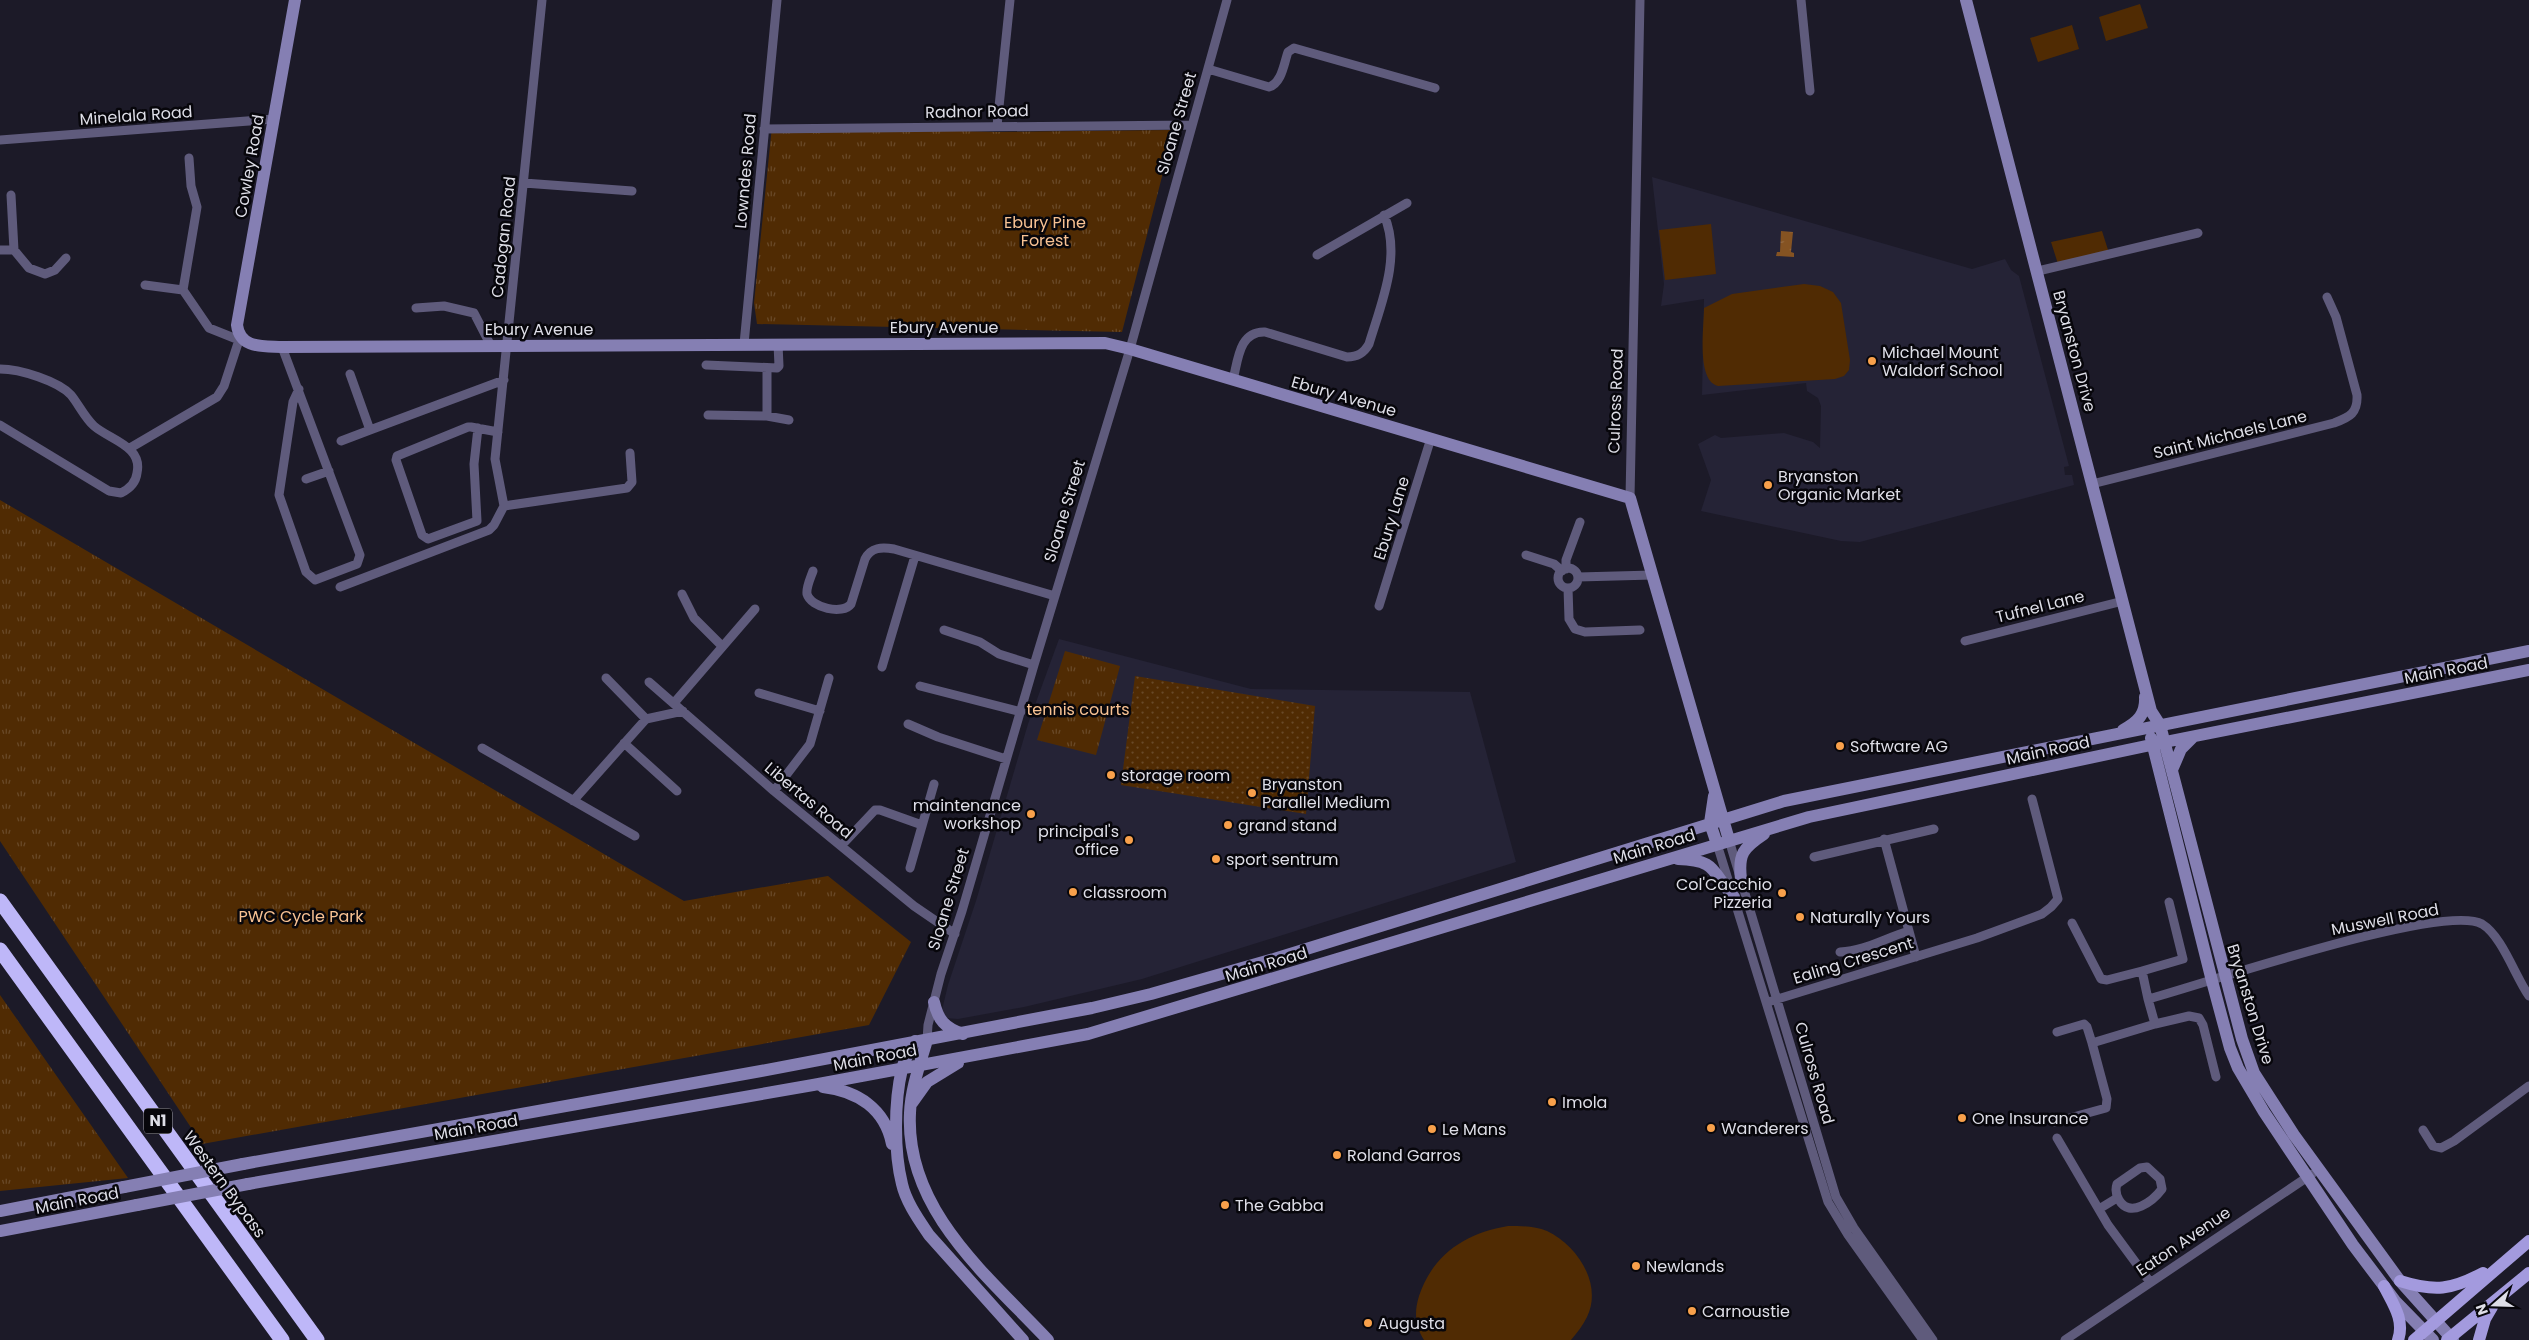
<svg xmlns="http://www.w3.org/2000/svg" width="2529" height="1340" font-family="Poppins,sans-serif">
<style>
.built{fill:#252336}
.grass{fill:url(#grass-dots)}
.park{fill:url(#park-tufts)}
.pitch{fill:#502b03}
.water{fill:url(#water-ripples)}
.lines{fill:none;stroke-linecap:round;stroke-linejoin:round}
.street{stroke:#5f5b7c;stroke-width:9}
.secondary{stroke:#857fb3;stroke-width:12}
.primary{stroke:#a39ade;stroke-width:12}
.highway{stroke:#beb7f8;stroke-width:15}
.secondary-bridge{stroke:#857fb3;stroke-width:12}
.poi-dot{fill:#f8a04b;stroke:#07060b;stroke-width:2}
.labels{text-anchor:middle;stroke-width:5;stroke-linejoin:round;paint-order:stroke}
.shield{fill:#07060b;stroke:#9e9da5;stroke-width:1}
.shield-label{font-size:15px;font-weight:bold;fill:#dedee7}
.street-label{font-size:16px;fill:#dedee7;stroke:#07060b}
.park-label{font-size:16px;fill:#f8c293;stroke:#07060b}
.poi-label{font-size:16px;fill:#dedee7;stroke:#07060b;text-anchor:start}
</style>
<defs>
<pattern id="grass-dots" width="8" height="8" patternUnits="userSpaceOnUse" patternTransform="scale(1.25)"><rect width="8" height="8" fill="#502b03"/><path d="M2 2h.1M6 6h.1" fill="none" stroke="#694928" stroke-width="1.8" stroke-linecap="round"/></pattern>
<pattern id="park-tufts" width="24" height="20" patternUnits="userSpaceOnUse" patternTransform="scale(1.25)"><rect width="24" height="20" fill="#502b03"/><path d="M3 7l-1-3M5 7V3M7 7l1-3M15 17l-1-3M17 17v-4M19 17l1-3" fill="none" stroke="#694928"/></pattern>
<pattern id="water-ripples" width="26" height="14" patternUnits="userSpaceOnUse" patternTransform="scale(1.25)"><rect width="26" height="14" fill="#855322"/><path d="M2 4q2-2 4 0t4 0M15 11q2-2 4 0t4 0" fill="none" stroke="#966b42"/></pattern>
</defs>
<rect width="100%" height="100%" fill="#1c1a28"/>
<path class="built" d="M 1652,177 L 1972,269 L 2005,259 L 2011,270 L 2019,276 L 2069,466 L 2064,467 L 2065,475 L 2072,475 L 2074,485 L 1860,542 L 1841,541 L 1701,511 L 1711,480 L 1698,444 L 1715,435 L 1721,438 L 1784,433 L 1813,442 L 1820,448 L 1821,406 L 1818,398 L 1807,391 L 1806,383 L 1702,395 L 1704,299 L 1661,306 L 1664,284 Z
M 1059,639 L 1251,689 L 1470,692 L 1516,862 L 1142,979 L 1024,1007 L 958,1019 L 946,1018 L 942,1010 L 948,985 L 976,901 L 1028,724 Z"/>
<path class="grass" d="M 1135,676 L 1315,706 L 1306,814 L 1121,785 Z"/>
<path class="park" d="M 772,126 L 997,132 L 1174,130 L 1122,332 L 757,324 L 754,303 Z
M 0,500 L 684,901 L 828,876 L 911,942 L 869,1025 L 202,1144 L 0,841 Z
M 1065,651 L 1120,666 L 1096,755 L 1037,740 Z
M 0,995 L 128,1178 L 0,1191 Z"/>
<path class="pitch" d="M 2140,4 L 2148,28 L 2106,41 L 2099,17 Z
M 2072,25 L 2079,49 L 2038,62 L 2030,38 Z
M 1711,224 L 1716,274 L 1665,280 L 1659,230 Z
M 2102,231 L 2109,253 L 2058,264 L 2051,242 Z
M 1804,284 L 1820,286 L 1833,292 L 1841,303 L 1850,360 L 1849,370 L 1844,376 L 1835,379 L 1718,386 C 1696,381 1704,327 1704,308 L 1732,294 Z
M 1508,1226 C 1521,1226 1535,1226 1547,1231 C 1577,1245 1603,1284 1587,1317 C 1583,1325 1577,1333 1571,1340 L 1424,1340 C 1415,1326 1414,1312 1419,1296 C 1433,1254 1466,1233 1508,1226 Z"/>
<path class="water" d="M 1781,231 L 1793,232 L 1791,252 L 1794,253 L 1794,257 L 1776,256 L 1777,252 L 1780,252 Z"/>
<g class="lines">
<path class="street" d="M 1801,0 L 1810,91
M 1208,69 L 1269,87 C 1282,83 1284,63 1288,52 L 1294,48 L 1435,88
M 997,126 L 1010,0
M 764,129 L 1191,125
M 0,140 L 274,119
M 189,158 L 191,186 L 197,207 L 183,290 L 209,328 L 239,340
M 524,183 L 632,191
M 11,195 L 14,250
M 0,250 L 14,250 L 29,268 L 45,274 L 55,270 L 66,258
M 1317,255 L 1407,203
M 2038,271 L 2198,233
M 145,285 L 183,290
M 416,308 L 444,306 L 474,313 L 491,346
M 744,344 L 777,0
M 282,347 L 360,555 L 357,564 L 315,580 L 306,572 L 279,495 L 293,402 L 299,389
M 706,365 L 777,368 L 779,366 L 778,344
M 767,368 L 767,416
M 0,369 C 20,369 58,381 71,395 C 79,405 85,418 94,426 C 110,440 143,446 137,473 C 136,482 129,489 121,493 L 109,491 L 0,425
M 350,374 L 370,430 L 504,380
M 1233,380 C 1238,360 1239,331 1265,332 L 1347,357 C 1358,357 1364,353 1369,344 C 1381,304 1402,256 1384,215
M 708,415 L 767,416 L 789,420
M 478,428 L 474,464 L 477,521 L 428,539 L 422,535 L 396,460 L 397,456 L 468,427 L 471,427 L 498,432
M 341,441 L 370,430
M 130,448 L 217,397 L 224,386 L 240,337
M 306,479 L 329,471
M 2092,484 L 2334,423 C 2350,417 2358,413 2357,395 L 2336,317 L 2327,297
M 1630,498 L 1640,0
M 504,506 L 495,459 L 542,0
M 504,506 L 627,488 L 632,482 L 630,453
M 1526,555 L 1554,564 L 1562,571
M1558 578a10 10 0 1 1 20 0a10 10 0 1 1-20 0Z
M 1566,569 L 1566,560 L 1580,522
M 813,571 C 811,577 806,587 807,594 C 811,608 843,615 851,604 L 865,559 C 871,547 882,547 894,549 L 1055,596
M 1578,577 L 1653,575
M 340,587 L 489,530 L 494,525 L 504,506
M 1568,588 L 1569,619 L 1575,629 L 1585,632 L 1640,630
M 682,594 L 694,618 L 722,646
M 1379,606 L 1431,438
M 944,630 L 980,642 L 999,654 L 1034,665
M 1965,641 L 2123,601
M 882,667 L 915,556
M 606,678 L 646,719
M 649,682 L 774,791 L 914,906 L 955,934
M 920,686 L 1021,712
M 759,693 L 820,711
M 674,703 L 755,609
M 908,724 L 938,737 L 1006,759
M 624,743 L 677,791
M 482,748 L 635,836
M 774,791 L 810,744 L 829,678
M 573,801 L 646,719 L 683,711
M 1884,839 L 1916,957
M 1729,840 L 1836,1197 L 1854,1228 L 1933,1340
M 1717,844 L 1828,1202 L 1848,1235 L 1923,1340
M 841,846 L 875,810 L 880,810 L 922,825
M 1814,857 L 1934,829
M 910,868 L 934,784
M 2072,923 L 2101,979 L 2107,980 L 2142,971 L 2148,999
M 1840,952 C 1865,951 1885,938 1909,931
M 2142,971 L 2183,959 L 2169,902
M 1771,1001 L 1977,938 L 2042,914 L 2051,907 L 2058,899 L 2032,799
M 2155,1024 L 2189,1016 L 2199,1018 L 2203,1025 L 2216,1077
M 2057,1032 L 2084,1024 L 2087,1027 L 2092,1043
M 927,1040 L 928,1025 L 941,974 L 962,911 L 1034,665 L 1130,349 L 1227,0
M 2055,1122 L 2106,1108 L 2107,1099 L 2092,1043 L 2155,1024 L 2148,999 C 2201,985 2443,902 2482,924 C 2502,936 2515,976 2529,996
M 2423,1130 L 2433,1146 L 2441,1148 L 2454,1141 L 2529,1086
M 2057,1138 L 2108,1225 L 2150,1282
M 2147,1167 L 2160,1179 L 2162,1189 C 2153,1201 2130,1219 2119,1200 C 2116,1195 2115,1190 2117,1184 L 2140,1168 Z
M 2099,1209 L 2117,1198
M 2065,1340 L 2312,1174"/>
<path class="secondary" d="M 295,0 L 237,325 C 240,349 263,346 282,347 L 1105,343 L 1130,349 L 1630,498 L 1729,840
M 1966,0 L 2151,711 L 2160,725 L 2242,1039 L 2254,1073 L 2294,1135 L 2400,1281 L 2453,1340
M 2123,730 C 2138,722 2146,714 2145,697
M 2151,738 L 2212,981 L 2230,1048 L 2238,1068 L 2264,1112 L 2353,1245 L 2396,1302 L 2433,1340
M 2172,770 L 2181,749 L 2193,737
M 1714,796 L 1710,823 L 1717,844
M 1678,859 C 1718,860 1711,872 1734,897
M 1741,879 C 1738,854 1743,848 1764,834
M 934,1002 C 938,1020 945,1028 963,1034
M 927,1040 C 920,1064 911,1088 910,1113 C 905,1210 988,1276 1048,1340
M 915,1041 C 910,1050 904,1060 902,1069 C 894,1102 894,1152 902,1184 C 906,1202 919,1220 929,1235 L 1023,1340
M 823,1087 C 858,1091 885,1109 892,1144
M 912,1103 L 927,1082 L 958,1063
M 243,1164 L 761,1071 L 1092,1008 L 1151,994 L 1274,959 L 1784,801 L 2529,651
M 248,1184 L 813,1085 L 1088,1034 L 1809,817 L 2165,742 L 2529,670
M 0,1211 L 124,1187
M 0,1231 L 137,1205"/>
<path class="primary" d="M 2400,1281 C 2435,1292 2451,1290 2483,1273
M 2384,1286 C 2393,1304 2405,1320 2398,1340
M 2414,1340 L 2529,1241
M 2447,1340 L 2529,1273
M 2479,1340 L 2485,1319 L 2492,1307"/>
<path class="highway" d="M 0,901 L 317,1340
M 0,950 L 282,1340"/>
<path class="secondary-bridge" d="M 124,1187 L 243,1164
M 137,1205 L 248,1184"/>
</g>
<g class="poi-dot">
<circle cx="1872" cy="361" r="5"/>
<circle cx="1768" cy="485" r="5"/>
<circle cx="1840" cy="746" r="5"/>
<circle cx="1111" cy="775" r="5"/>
<circle cx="1252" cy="793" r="5"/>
<circle cx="1031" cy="814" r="5"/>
<circle cx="1228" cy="825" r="5"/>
<circle cx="1129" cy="840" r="5"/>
<circle cx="1216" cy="859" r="5"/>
<circle cx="1073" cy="892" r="5"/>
<circle cx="1782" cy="893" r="5"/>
<circle cx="1800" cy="917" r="5"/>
<circle cx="1552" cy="1102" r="5"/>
<circle cx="1962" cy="1118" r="5"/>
<circle cx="1711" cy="1128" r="5"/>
<circle cx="1432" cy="1129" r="5"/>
<circle cx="1337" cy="1155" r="5"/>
<circle cx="1225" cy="1205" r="5"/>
<circle cx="1636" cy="1266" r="5"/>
<circle cx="1692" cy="1311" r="5"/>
<circle cx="1368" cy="1323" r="5"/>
</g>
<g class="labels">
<rect class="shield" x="144" y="1108.5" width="28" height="25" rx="4"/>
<g class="shield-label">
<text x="158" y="1126">N1</text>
</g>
<g class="street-label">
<text transform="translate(977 111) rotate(-1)" y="6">Radnor Road</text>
<text transform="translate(136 115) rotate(-4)" y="6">Minelala Road</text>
<text transform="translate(1176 123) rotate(-74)" y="6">Sloane Street</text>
<text transform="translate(249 166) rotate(-80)" y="6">Cowley Road</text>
<text transform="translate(745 171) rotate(-85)" y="6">Lowndes Road</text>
<text transform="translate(503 237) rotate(-84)" y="6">Cadogan Road</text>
<text x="944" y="333">Ebury Avenue</text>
<text x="539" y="335">Ebury Avenue</text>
<text transform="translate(2075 351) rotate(75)" y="6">Bryanston Drive</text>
<text transform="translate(1344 396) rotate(16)" y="6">Ebury Avenue</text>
<text transform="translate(1615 401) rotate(-88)" y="6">Culross Road</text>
<text transform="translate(2230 434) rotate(-14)" y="6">Saint Michaels Lane</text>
<text transform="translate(1064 511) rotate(-73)" y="6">Sloane Street</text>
<text transform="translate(1391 518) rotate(-73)" y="6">Ebury Lane</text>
<text transform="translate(2040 606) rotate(-14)" y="6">Tufnel Lane</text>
<text transform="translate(2446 670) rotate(-11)" y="6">Main Road</text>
<text transform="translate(2048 750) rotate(-12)" y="6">Main Road</text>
<text transform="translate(809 800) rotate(40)" y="6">Libertas Road</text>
<text transform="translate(1654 846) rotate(-17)" y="6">Main Road</text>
<text transform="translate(948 899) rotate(-73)" y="6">Sloane Street</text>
<text transform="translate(2385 919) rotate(-11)" y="6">Muswell Road</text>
<text transform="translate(1853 960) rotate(-17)" y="6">Ealing Crescent</text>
<text transform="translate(1266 964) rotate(-17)" y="6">Main Road</text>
<text transform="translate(2251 1004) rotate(73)" y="6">Bryanston Drive</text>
<text transform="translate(875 1057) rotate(-11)" y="6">Main Road</text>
<text transform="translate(1815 1073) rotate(74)" y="6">Culross Road</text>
<text transform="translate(476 1127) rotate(-10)" y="6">Main Road</text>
<text transform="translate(225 1184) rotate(54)" y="6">Western Bypass</text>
<text transform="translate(77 1200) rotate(-11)" y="6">Main Road</text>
<text transform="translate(2183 1241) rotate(-34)" y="6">Eaton Avenue</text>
</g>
<g class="park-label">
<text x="1045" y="228">Ebury Pine<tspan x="1045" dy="18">Forest</tspan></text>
<text x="1078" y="715">tennis courts</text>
<text x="301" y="922">PWC Cycle Park</text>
</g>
<g class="poi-label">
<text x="1882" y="358">Michael Mount<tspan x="1882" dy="18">Waldorf School</tspan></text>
<text x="1778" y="482">Bryanston<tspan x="1778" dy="18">Organic Market</tspan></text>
<text x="1850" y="752">Software AG</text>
<text x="1121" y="781">storage room</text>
<text x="1262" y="790">Bryanston<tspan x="1262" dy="18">Parallel Medium</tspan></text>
<text x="1021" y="811" text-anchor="end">maintenance<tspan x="1021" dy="18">workshop</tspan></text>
<text x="1238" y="831">grand stand</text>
<text x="1119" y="837" text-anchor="end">principal's<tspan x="1119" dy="18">office</tspan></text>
<text x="1226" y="865">sport sentrum</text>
<text x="1772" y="890" text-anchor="end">Col'Cacchio<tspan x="1772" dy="18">Pizzeria</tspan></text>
<text x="1083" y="898">classroom</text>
<text x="1810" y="923">Naturally Yours</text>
<text x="1562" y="1108">Imola</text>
<text x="1972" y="1124">One Insurance</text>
<text x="1721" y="1134">Wanderers</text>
<text x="1442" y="1135">Le Mans</text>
<text x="1347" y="1161">Roland Garros</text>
<text x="1235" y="1211">The Gabba</text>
<text x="1646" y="1272">Newlands</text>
<text x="1702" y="1317">Carnoustie</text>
<text x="1378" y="1329">Augusta</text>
</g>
</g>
<g transform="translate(2494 1305) rotate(250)" stroke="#07060b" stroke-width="4" paint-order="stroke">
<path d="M0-4L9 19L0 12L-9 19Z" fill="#dedee7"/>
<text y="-8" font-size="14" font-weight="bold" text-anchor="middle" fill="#dedee7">N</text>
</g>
</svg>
